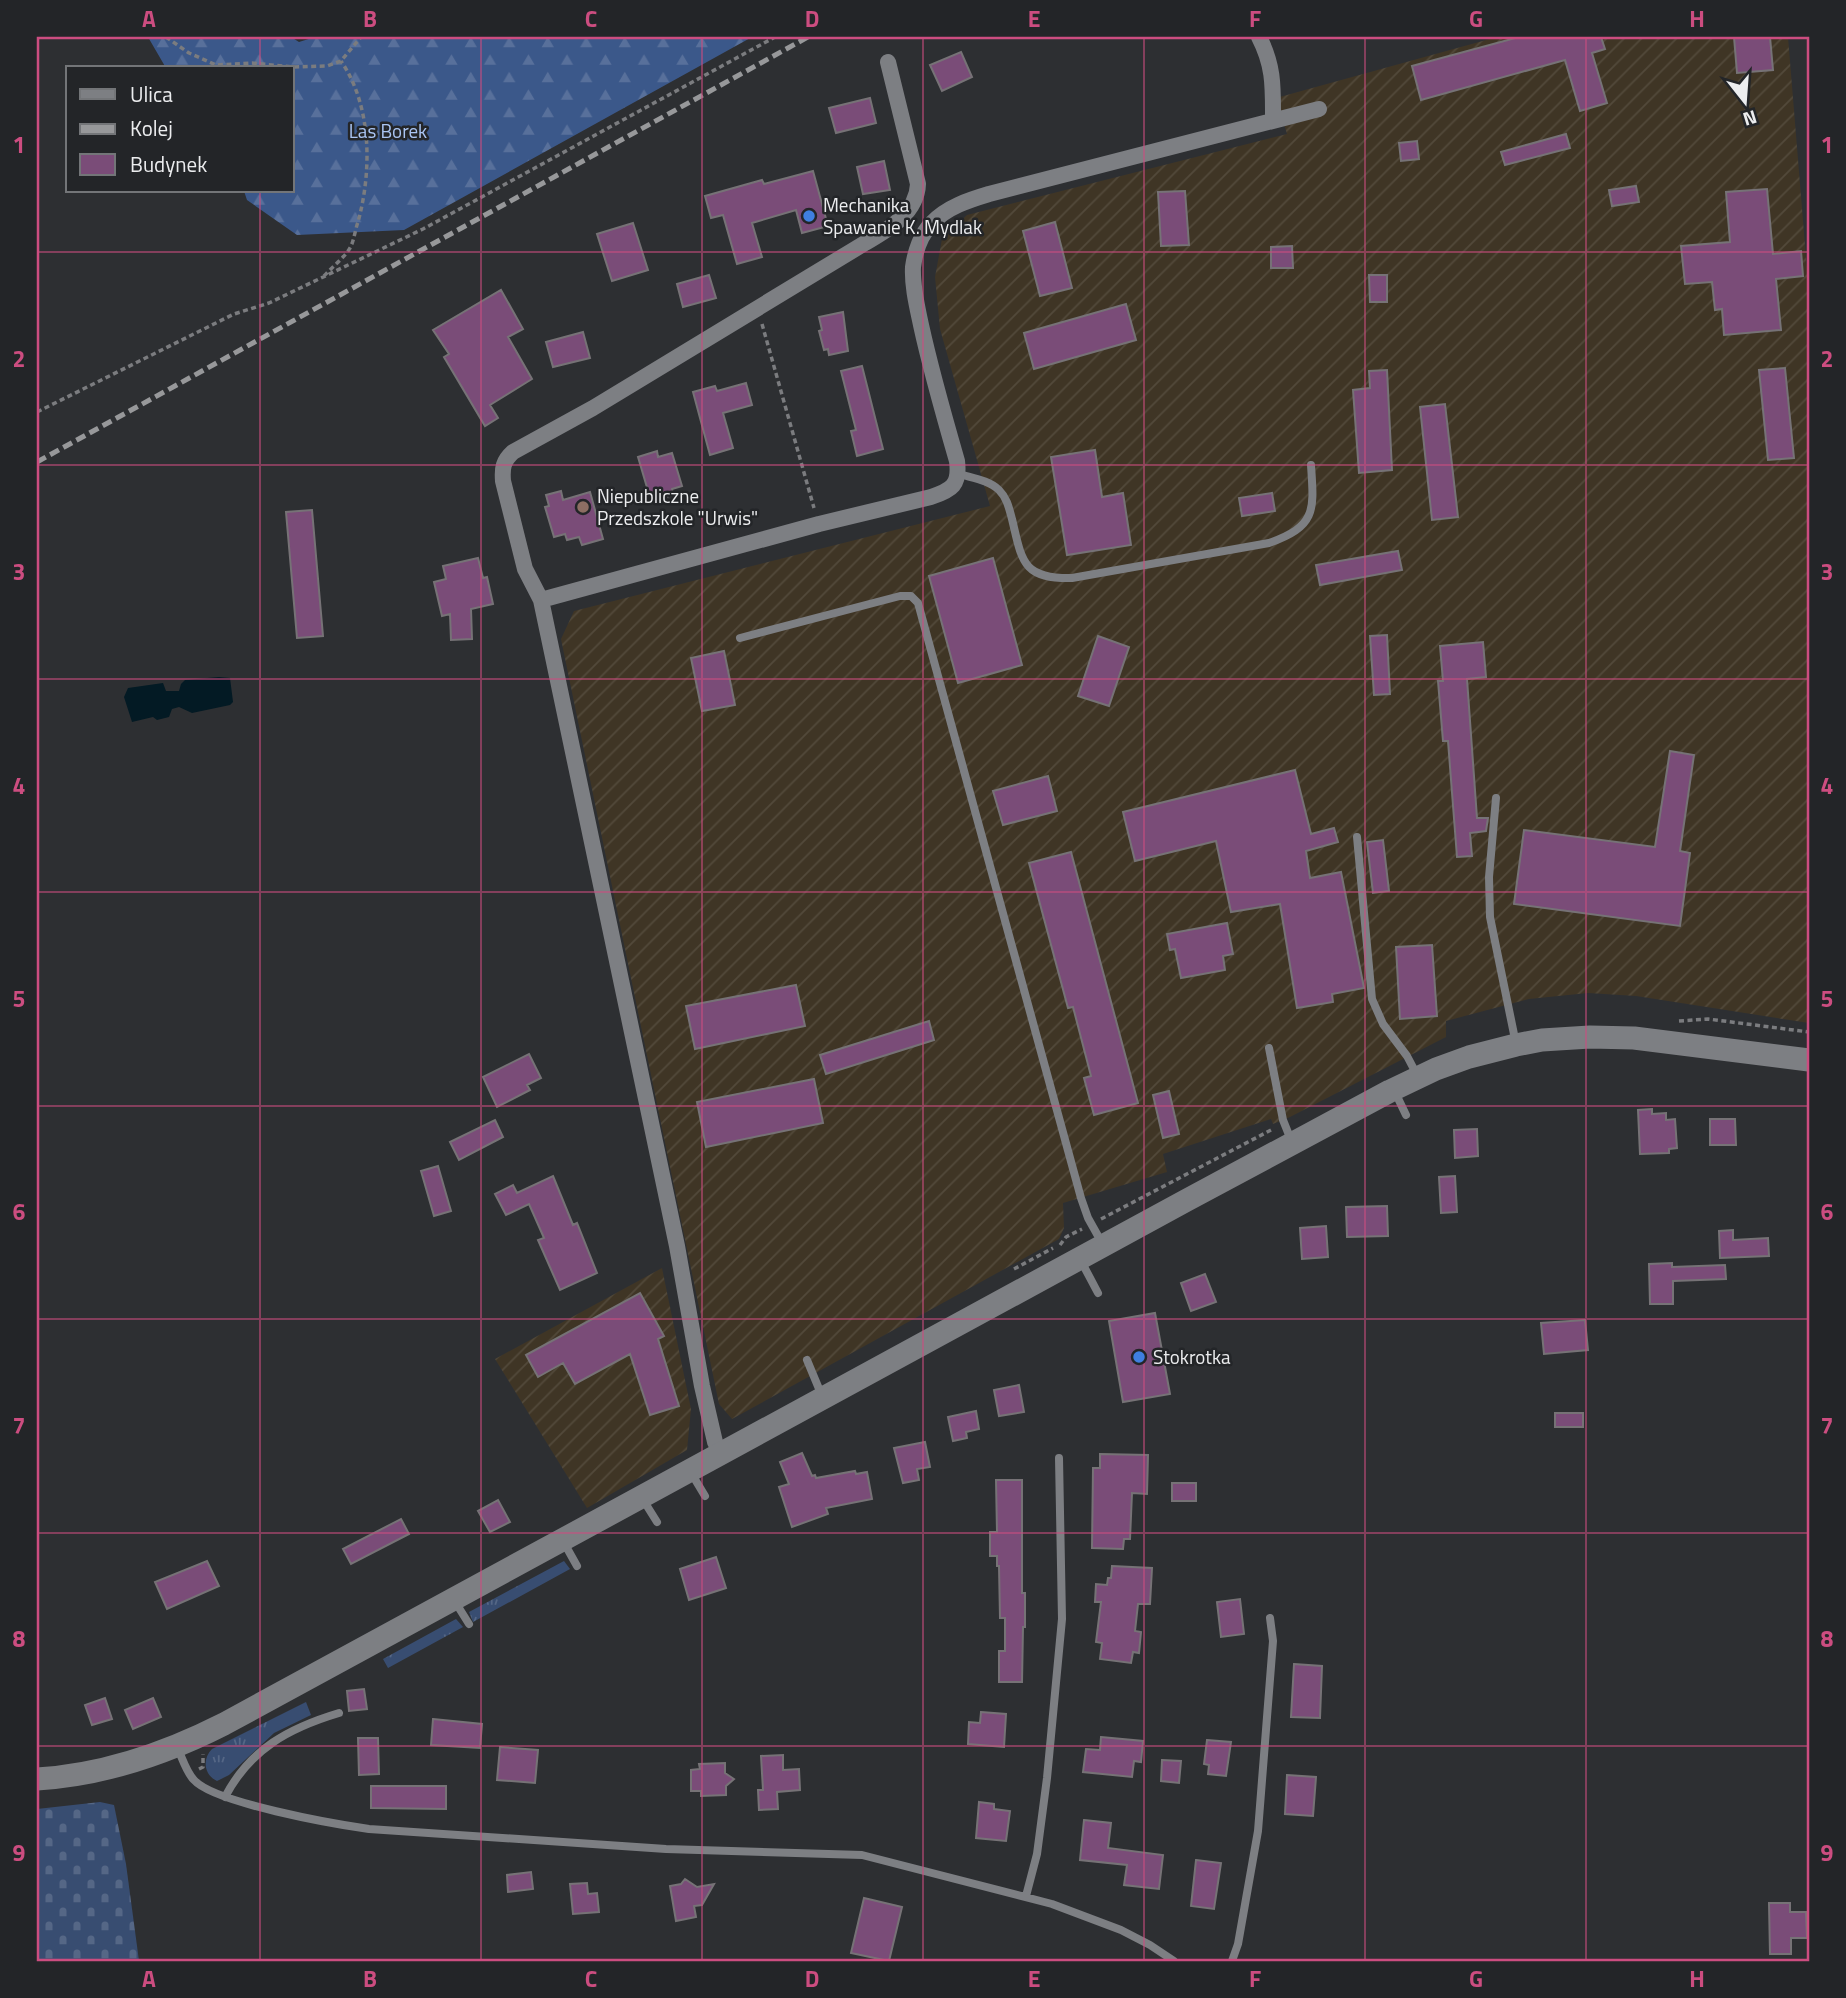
<svg xmlns="http://www.w3.org/2000/svg" width="1846" height="1998" font-family="'Titillium Web',sans-serif">
<style>
.industrial{fill:url(#industrial-furrows)}
.grass{fill:url(#grass-tufts)}
.forest{fill:url(#forest-firs)}
.cemetery{fill:url(#cemetery-stones)}
.water{fill:#031a24}
.building{fill:#7a4c78;stroke:#767276;stroke-width:2}
.lines{fill:none;stroke-linecap:round;stroke-linejoin:round}
.path{stroke:#7b7c7f;stroke-width:3.5;stroke-dasharray:5 3.5;stroke-linecap:butt}
.service{stroke:#7d7f83;stroke-width:8}
.minor{stroke:#7d7f83;stroke-width:16}
.secondary{stroke:#7d7f83;stroke-width:23}
.rail{stroke:#97989a;stroke-width:5;stroke-dasharray:10 5;stroke-linecap:butt}
.grid{fill:none;stroke:#cc4d80;stroke-width:2;stroke-opacity:0.55}
.shop-dot{fill:#3f7fe0;stroke:#232528;stroke-width:2.5}
.education-dot{fill:#8d6e63;stroke:#232528;stroke-width:2.5}
.labels{text-anchor:middle;stroke-width:5;stroke-linejoin:round;paint-order:stroke}
.park-label{font-size:19px;fill:#aac5f3;stroke:#232528}
.poi-label{font-size:19px;fill:#ecedef;stroke:#232528;text-anchor:start}
.neatline{fill:none;stroke:#cc4d80;stroke-width:2.5}
.grid-label{font-size:23px;text-anchor:middle;font-weight:bold;fill:#cc4d80}
</style>
<defs>
<pattern id="industrial-furrows" width="10" height="10" patternUnits="userSpaceOnUse" patternTransform="scale(1.75)"><rect width="10" height="10" fill="#3f3525"/><path d="M-1 1l2-2M0 10L10 0M9 11l2-2" fill="none" stroke="#52493a"/></pattern>
<pattern id="grass-tufts" width="24" height="20" patternUnits="userSpaceOnUse" patternTransform="scale(1.75)"><rect width="24" height="20" fill="#384d71"/><path d="M3 7l-1-3M5 7V3M7 7l1-3M15 17l-1-3M17 17v-4M19 17l1-3" fill="none" stroke="#556786"/></pattern>
<pattern id="forest-firs" width="22" height="20" patternUnits="userSpaceOnUse" patternTransform="scale(1.75)"><rect width="22" height="20" fill="#3b588a"/><path d="M5 1l3.5 6h-7zM16 11l3.5 6h-7z" fill="#58709b"/></pattern>
<pattern id="cemetery-stones" width="16" height="16" patternUnits="userSpaceOnUse" patternTransform="scale(1.75)"><rect width="16" height="16" fill="#384d71"/><path d="M2 7V4a2 2 0 0 1 4 0v3zM10 15v-3a2 2 0 0 1 4 0v3z" fill="#556786"/></pattern>
</defs>
<rect width="100%" height="100%" fill="#2d2f32"/>
<path class="industrial" d="M 1497,37 L 1788,37 L 1809,294 L 1809,1023 L 1636,996 L 1588,993 L 1529,999 L 1446,1021 L 1446,1037 L 1290,1117 L 1273,1124 L 1271,1119 L 1163,1154 L 1167,1172 L 1063,1203 L 1064,1228 L 1059,1239 L 732,1419 L 719,1404 L 561,639 L 574,611 L 990,506 L 940,329 L 935,277 L 942,239 L 967,215 L 1287,134 L 1276,98 Z
M 662,1268 L 691,1409 L 687,1450 L 587,1508 L 495,1359 Z"/>
<path class="grass" d="M 564,1561 L 570,1569 L 473,1622 L 469,1612 Z
M 456,1619 L 463,1627 L 388,1668 L 383,1659 Z
M 306,1702 L 311,1715 L 274,1733 L 229,1775 L 217,1781 C 204,1775 202,1759 212,1749 Z"/>
<path class="forest" d="M 148,37 L 291,37 L 299,42 L 315,37 L 752,37 L 404,230 L 297,235 L 247,200 L 244,191 L 292,191 L 292,68 L 166,68 Z"/>
<path class="cemetery" d="M 100,1802 L 114,1805 L 126,1864 L 139,1961 L 37,1961 L 37,1809 Z"/>
<path class="water" d="M 219,677 L 230,678 L 233,702 L 230,705 L 192,713 L 179,707 L 172,709 L 169,717 L 157,720 L 153,717 L 132,722 L 124,697 L 128,688 L 163,683 L 166,691 L 179,691 L 181,684 L 185,680 Z"/>
<path class="building" d="M 1519,37 L 1601,37 L 1605,49 L 1592,53 L 1607,103 L 1580,111 L 1565,60 L 1421,100 L 1412,66 Z
M 1734,37 L 1770,37 L 1773,70 L 1737,73 Z
M 961,52 L 972,77 L 942,91 L 930,65 Z
M 870,98 L 876,123 L 836,133 L 829,108 Z
M 1566,134 L 1570,148 L 1505,165 L 1501,152 Z
M 1417,141 L 1419,159 L 1401,161 L 1399,143 Z
M 884,161 L 890,190 L 863,194 L 857,167 Z
M 813,171 L 828,226 L 802,233 L 796,210 L 752,223 L 762,257 L 737,264 L 723,215 L 711,218 L 705,196 L 762,180 L 764,184 Z
M 1636,186 L 1639,202 L 1612,206 L 1609,190 Z
M 1767,189 L 1773,254 L 1801,251 L 1803,276 L 1776,279 L 1781,330 L 1724,335 L 1722,309 L 1715,310 L 1712,282 L 1685,284 L 1681,246 L 1730,242 L 1726,192 Z
M 1185,191 L 1189,245 L 1161,246 L 1158,192 Z
M 1055,222 L 1072,288 L 1040,296 L 1023,231 Z
M 633,223 L 648,270 L 612,281 L 597,234 Z
M 1292,246 L 1293,268 L 1271,268 L 1271,247 Z
M 709,275 L 716,298 L 683,307 L 677,284 Z
M 1369,275 L 1387,275 L 1387,302 L 1370,302 Z
M 501,290 L 523,329 L 508,337 L 532,379 L 490,405 L 498,418 L 485,426 L 444,357 L 449,354 L 433,330 Z
M 1126,304 L 1136,340 L 1034,369 L 1024,333 Z
M 843,312 L 848,351 L 829,355 L 828,349 L 824,350 L 819,331 L 822,330 L 819,317 Z
M 583,332 L 590,358 L 553,367 L 546,342 Z
M 862,366 L 883,449 L 857,456 L 851,431 L 856,430 L 841,371 Z
M 1785,368 L 1794,458 L 1768,460 L 1759,370 Z
M 1387,370 L 1392,470 L 1359,473 L 1353,390 L 1370,388 L 1369,371 Z
M 746,383 L 752,405 L 723,413 L 733,448 L 710,455 L 693,392 L 715,386 L 717,391 Z
M 1445,404 L 1458,517 L 1432,520 L 1420,407 Z
M 1095,450 L 1102,497 L 1123,493 L 1131,545 L 1067,555 L 1051,457 Z
M 657,451 L 658,457 L 672,453 L 682,486 L 672,489 L 673,495 L 651,501 L 638,457 Z
M 561,491 L 563,500 L 590,492 L 603,539 L 582,545 L 579,537 L 567,540 L 565,534 L 554,537 L 545,507 L 549,506 L 546,495 Z
M 1272,493 L 1275,511 L 1242,516 L 1239,498 Z
M 312,510 L 323,636 L 297,638 L 286,512 Z
M 1398,551 L 1402,570 L 1320,585 L 1316,565 Z
M 478,558 L 483,578 L 487,577 L 493,604 L 471,609 L 472,639 L 451,640 L 450,614 L 442,616 L 434,582 L 446,579 L 443,566 Z
M 993,558 L 1022,665 L 958,683 L 929,576 Z
M 1387,635 L 1390,694 L 1374,695 L 1370,636 Z
M 1098,636 L 1129,647 L 1109,706 L 1078,696 Z
M 1483,642 L 1486,677 L 1467,679 L 1477,818 L 1488,818 L 1486,831 L 1470,833 L 1472,856 L 1457,857 L 1448,741 L 1443,741 L 1438,681 L 1443,681 L 1440,646 Z
M 724,651 L 735,705 L 702,711 L 691,658 Z
M 1670,751 L 1694,755 L 1680,851 L 1690,853 L 1680,926 L 1514,904 L 1524,830 L 1655,847 Z
M 1295,770 L 1311,834 L 1334,828 L 1338,842 L 1306,851 L 1310,878 L 1341,872 L 1364,988 L 1332,994 L 1333,1002 L 1297,1008 L 1280,904 L 1231,912 L 1216,841 L 1135,861 L 1123,812 Z
M 1048,776 L 1057,811 L 1003,825 L 993,791 Z
M 1383,840 L 1389,891 L 1373,893 L 1367,842 Z
M 1071,852 L 1138,1103 L 1094,1115 L 1084,1078 L 1091,1076 L 1073,1007 L 1068,1008 L 1029,863 Z
M 1227,923 L 1233,954 L 1223,956 L 1225,970 L 1181,978 L 1175,949 L 1170,950 L 1167,934 Z
M 1432,945 L 1437,1016 L 1400,1019 L 1396,947 Z
M 796,985 L 805,1026 L 695,1049 L 686,1006 Z
M 929,1021 L 934,1040 L 826,1074 L 820,1055 Z
M 529,1054 L 541,1078 L 527,1085 L 530,1090 L 497,1107 L 483,1077 Z
M 814,1079 L 823,1123 L 706,1147 L 697,1102 Z
M 1169,1091 L 1179,1134 L 1163,1138 L 1153,1095 Z
M 1652,1109 L 1652,1114 L 1666,1113 L 1666,1120 L 1675,1119 L 1677,1148 L 1669,1149 L 1669,1153 L 1640,1154 L 1638,1110 Z
M 1710,1119 L 1735,1119 L 1736,1145 L 1710,1145 Z
M 495,1120 L 503,1137 L 459,1160 L 450,1142 Z
M 1477,1129 L 1478,1156 L 1455,1158 L 1454,1130 Z
M 438,1166 L 451,1211 L 434,1216 L 421,1171 Z
M 553,1176 L 573,1225 L 577,1223 L 597,1273 L 560,1290 L 538,1240 L 544,1238 L 529,1204 L 506,1215 L 495,1194 L 513,1185 L 517,1193 Z
M 1455,1176 L 1457,1212 L 1441,1213 L 1439,1177 Z
M 1387,1206 L 1388,1236 L 1347,1237 L 1346,1207 Z
M 1326,1226 L 1328,1257 L 1302,1259 L 1300,1228 Z
M 1733,1230 L 1733,1240 L 1768,1238 L 1769,1256 L 1720,1258 L 1719,1231 Z
M 1672,1263 L 1672,1267 L 1725,1265 L 1726,1279 L 1673,1281 L 1673,1304 L 1650,1304 L 1649,1264 Z
M 1205,1274 L 1216,1302 L 1191,1311 L 1181,1283 Z
M 640,1293 L 664,1336 L 658,1339 L 679,1406 L 650,1415 L 630,1354 L 575,1384 L 563,1363 L 538,1377 L 526,1355 Z
M 1155,1313 L 1170,1394 L 1123,1402 L 1109,1321 Z
M 1585,1320 L 1588,1350 L 1544,1354 L 1541,1323 Z
M 1019,1385 L 1024,1412 L 999,1416 L 994,1390 Z
M 976,1411 L 979,1429 L 966,1432 L 967,1438 L 953,1441 L 948,1417 Z
M 1555,1413 L 1583,1413 L 1583,1427 L 1555,1427 Z
M 925,1442 L 930,1467 L 917,1469 L 919,1480 L 903,1483 L 894,1448 Z
M 802,1453 L 812,1476 L 815,1475 L 816,1478 L 855,1471 L 856,1474 L 867,1472 L 872,1499 L 826,1508 L 828,1514 L 792,1527 L 779,1487 L 789,1484 L 780,1462 Z
M 1100,1454 L 1148,1455 L 1147,1494 L 1132,1493 L 1130,1539 L 1124,1539 L 1123,1549 L 1092,1548 L 1093,1468 L 1100,1468 Z
M 996,1480 L 1022,1480 L 1022,1593 L 1025,1593 L 1025,1627 L 1023,1627 L 1022,1682 L 999,1682 L 999,1651 L 1005,1651 L 1005,1618 L 1000,1618 L 999,1566 L 997,1566 L 997,1556 L 990,1556 L 990,1532 L 997,1532 Z
M 1172,1483 L 1196,1483 L 1196,1501 L 1172,1501 Z
M 498,1500 L 510,1522 L 490,1532 L 478,1511 Z
M 401,1519 L 409,1534 L 351,1564 L 343,1549 Z
M 716,1557 L 726,1588 L 689,1600 L 680,1569 Z
M 207,1561 L 219,1586 L 167,1609 L 155,1582 Z
M 1112,1566 L 1152,1568 L 1150,1604 L 1138,1604 L 1135,1631 L 1141,1632 L 1139,1653 L 1133,1652 L 1131,1663 L 1100,1659 L 1102,1643 L 1096,1642 L 1101,1602 L 1095,1602 L 1096,1584 L 1107,1585 L 1108,1578 L 1111,1578 Z
M 1240,1599 L 1244,1634 L 1221,1637 L 1217,1602 Z
M 1294,1664 L 1322,1666 L 1320,1718 L 1291,1717 Z
M 364,1689 L 367,1709 L 349,1711 L 347,1691 Z
M 105,1698 L 112,1719 L 92,1725 L 85,1705 Z
M 153,1698 L 161,1717 L 133,1729 L 125,1710 Z
M 981,1712 L 1006,1714 L 1004,1747 L 968,1744 L 969,1722 L 980,1723 Z
M 433,1719 L 482,1724 L 480,1748 L 431,1745 Z
M 1101,1737 L 1143,1741 L 1141,1762 L 1134,1761 L 1132,1777 L 1083,1772 L 1086,1749 L 1100,1750 Z
M 358,1738 L 378,1738 L 379,1774 L 359,1775 Z
M 1207,1740 L 1231,1742 L 1226,1776 L 1208,1774 L 1209,1765 L 1204,1764 Z
M 500,1747 L 538,1750 L 535,1783 L 497,1780 Z
M 783,1755 L 783,1770 L 799,1769 L 800,1790 L 777,1792 L 778,1809 L 759,1810 L 758,1790 L 763,1790 L 761,1756 Z
M 1162,1760 L 1181,1761 L 1179,1783 L 1161,1781 Z
M 725,1763 L 725,1773 L 734,1779 L 726,1786 L 726,1795 L 701,1796 L 701,1791 L 691,1791 L 691,1770 L 700,1769 L 699,1764 Z
M 1287,1775 L 1316,1777 L 1313,1816 L 1285,1814 Z
M 371,1786 L 446,1786 L 446,1809 L 371,1808 Z
M 979,1802 L 994,1804 L 994,1809 L 1010,1811 L 1006,1841 L 976,1838 Z
M 1084,1820 L 1111,1823 L 1108,1848 L 1163,1855 L 1159,1889 L 1124,1885 L 1127,1865 L 1080,1860 Z
M 1196,1860 L 1221,1863 L 1214,1909 L 1191,1906 Z
M 531,1872 L 533,1889 L 508,1892 L 507,1875 Z
M 685,1879 L 697,1887 L 714,1884 L 702,1905 L 694,1906 L 696,1917 L 676,1921 L 670,1886 L 681,1884 Z
M 587,1883 L 588,1894 L 597,1893 L 599,1912 L 573,1914 L 570,1884 Z
M 864,1898 L 902,1907 L 889,1961 L 851,1953 Z
M 1769,1903 L 1790,1903 L 1790,1912 L 1806,1912 L 1807,1938 L 1791,1938 L 1791,1954 L 1770,1954 Z"/>
<g class="lines">
<path class="path" d="M 166,37 L 189,53 L 216,65 L 252,63 L 293,67 L 327,66 L 341,61 L 361,37
M 324,276 C 332,267 344,258 350,248 C 354,241 355,230 358,222 C 372,171 372,106 341,61
M 762,324 L 814,508
M 37,412 L 234,314 L 269,303 L 423,229 L 775,37
M 1679,1021 L 1708,1019 L 1809,1032
M 1101,1219 L 1271,1130
M 1060,1245 L 1066,1237 L 1082,1229
M 1014,1269 L 1053,1248
M 199,1769 L 203,1767 L 203,1754"/>
<path class="service" d="M 959,474 C 972,478 989,480 999,490 C 1007,498 1009,508 1012,519 C 1022,561 1022,579 1072,578 L 1269,543 C 1317,526 1314,510 1311,465
M 740,638 L 900,596 L 911,596 L 918,603 L 1081,1198 L 1088,1218 L 1102,1243
M 1496,798 L 1489,877 L 1490,917 L 1516,1044
M 1357,837 L 1372,999 L 1383,1024 L 1407,1056 L 1417,1075
M 1269,1048 L 1283,1120 L 1291,1140
M 1395,1092 L 1406,1115
M 1080,1259 L 1098,1293
M 807,1360 L 822,1396
M 690,1471 L 705,1496
M 642,1498 L 657,1522
M 563,1541 L 577,1566
M 454,1600 L 469,1624
M 177,1747 C 182,1757 186,1772 194,1780 C 214,1803 334,1824 369,1829 L 666,1849 L 862,1855 L 1052,1904 L 1121,1930 L 1150,1945 L 1174,1961
M 225,1797 C 250,1749 289,1728 339,1713
M 1026,1896 L 1037,1854 L 1047,1778 L 1062,1619 L 1059,1458
M 1232,1961 L 1238,1944 L 1258,1831 L 1273,1641 L 1270,1618"/>
<path class="minor" d="M 1259,37 C 1274,66 1273,87 1273,119
M 541,600 L 525,569 L 503,481 C 502,468 503,461 513,452 L 593,408 L 865,243 C 889,229 917,213 918,184 L 888,62
M 721,1454 L 715,1442 L 702,1386 L 677,1246 L 541,600 L 819,524 L 931,497 C 952,490 960,485 957,461 C 944,416 931,371 921,325 C 917,306 912,286 913,267 C 915,252 921,234 932,223 C 947,207 969,200 989,194 L 1319,109"/>
<path class="secondary" d="M 37,1779 C 104,1775 165,1754 224,1724 L 1187,1200 L 1390,1091 L 1436,1069 L 1469,1057 L 1516,1045 L 1542,1040 L 1590,1037 L 1634,1038 L 1809,1060"/>
<path class="rail" d="M 37,462 L 808,37"/>
</g>
<path class="grid" d="M 260,37 L 260,68M 481,37 L 481,1961M 702,37 L 702,1961M 923,37 L 923,1961M 1144,37 L 1144,1961M 1365,37 L 1365,1961M 1586,37 L 1586,1961M 260,191 L 260,1961M 37,252 L 1809,252M 37,465 L 1809,465M 37,679 L 1809,679M 37,892 L 1809,892M 37,1106 L 1809,1106M 37,1319 L 1809,1319M 37,1533 L 1809,1533M 37,1746 L 1809,1746"/>
<g class="shop-dot">
<circle cx="809" cy="216" r="7"/>
<circle cx="1139" cy="1357" r="7"/>
</g>
<circle class="education-dot" cx="583" cy="507" r="7"/>
<g class="labels">
<g class="park-label">
<text x="388" y="138">Las Borek</text>
</g>
<g class="poi-label">
<text x="823" y="212">Mechanika<tspan x="823" dy="22">Spawanie K. Mydlak</tspan></text>
<text x="597" y="503">Niepubliczne<tspan x="597" dy="22">Przedszkole "Urwis"</tspan></text>
<text x="1153" y="1364">Stokrotka</text>
</g>
</g>
<rect width="1846" height="1998" fill="none" stroke="#232528" stroke-width="77"/>
<rect x="66" y="66" width="228" height="126" fill="#232528" stroke="#737578" stroke-width="2"/>
<rect x="80" y="89" width="35" height="10" fill="#7d7f83" stroke="#737578" stroke-width="2"/>
<text x="130" y="102" font-size="21" fill="#ecedef">Ulica</text>
<rect x="80" y="124" width="35" height="10" fill="#97989a" stroke="#737578" stroke-width="2"/>
<text x="130" y="136" font-size="21" fill="#ecedef">Kolej</text>
<rect x="80" y="154" width="35" height="21" fill="#7a4c78" stroke="#737578" stroke-width="2"/>
<text x="130" y="172" font-size="21" fill="#ecedef">Budynek</text>
<g transform="translate(1745 102) rotate(163)" stroke="#232528" stroke-width="5" paint-order="stroke">
<path d="M0-5L12 26L0 18L-12 26Z" fill="#ecedef"/>
<text y="-10" font-size="19" font-weight="bold" text-anchor="middle" fill="#ecedef">N</text>
</g>
<rect x="38" y="38" width="1770" height="1922" class="neatline"/>
<g class="grid-label">
<text x="149" y="27">A</text>
<text x="370" y="27">B</text>
<text x="591" y="27">C</text>
<text x="812" y="27">D</text>
<text x="1034" y="27">E</text>
<text x="1255" y="27">F</text>
<text x="1476" y="27">G</text>
<text x="1697" y="27">H</text>
<text x="19" y="153">1</text>
<text x="1827" y="153">1</text>
<text x="19" y="367">2</text>
<text x="1827" y="367">2</text>
<text x="19" y="580">3</text>
<text x="1827" y="580">3</text>
<text x="19" y="794">4</text>
<text x="1827" y="794">4</text>
<text x="19" y="1007">5</text>
<text x="1827" y="1007">5</text>
<text x="19" y="1220">6</text>
<text x="1827" y="1220">6</text>
<text x="19" y="1434">7</text>
<text x="1827" y="1434">7</text>
<text x="19" y="1647">8</text>
<text x="1827" y="1647">8</text>
<text x="19" y="1861">9</text>
<text x="1827" y="1861">9</text>
<text x="149" y="1987">A</text>
<text x="370" y="1987">B</text>
<text x="591" y="1987">C</text>
<text x="812" y="1987">D</text>
<text x="1034" y="1987">E</text>
<text x="1255" y="1987">F</text>
<text x="1476" y="1987">G</text>
<text x="1697" y="1987">H</text>
</g>
</svg>
